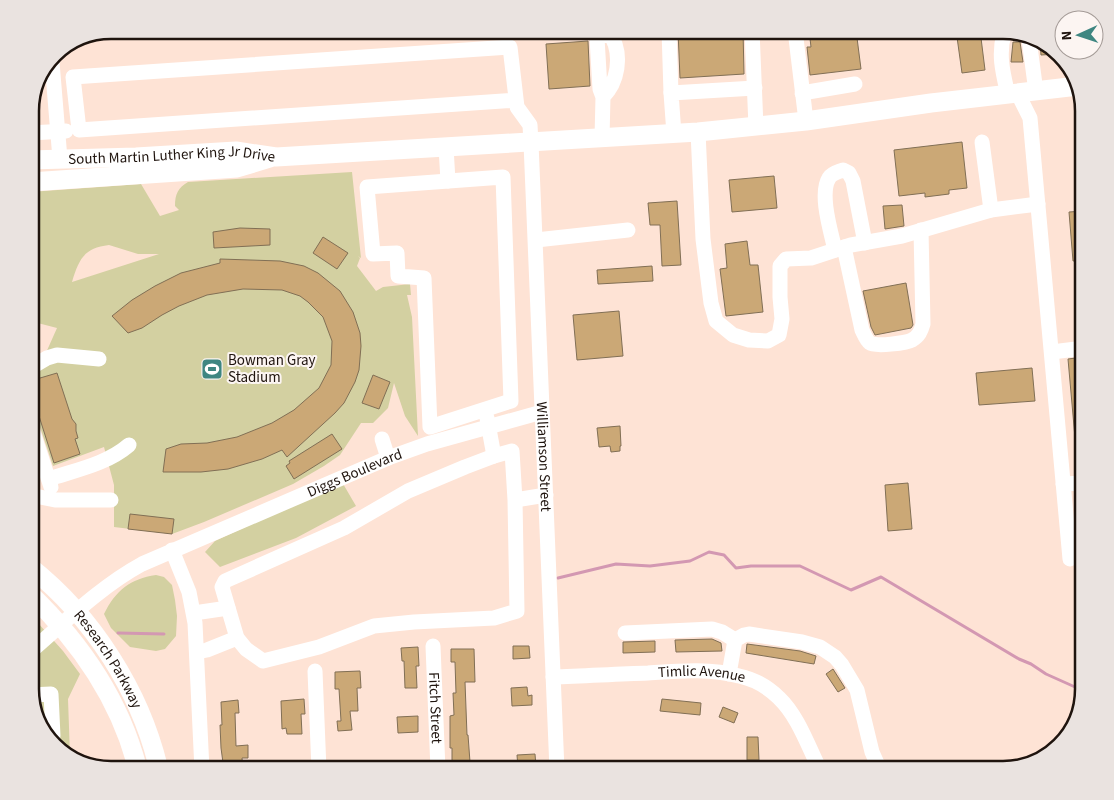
<svg xmlns="http://www.w3.org/2000/svg" width="1114" height="800" font-family="'Source Sans 3',sans-serif">
<style>
.green{fill:#d3d0a1;fill-rule:evenodd}
.lines{fill:none;stroke-linecap:round;stroke-linejoin:round}
.stream{stroke:#d398b2;stroke-width:3}
.building{fill:#cba876;stroke:#816f55}
.minor{stroke:#fff;stroke-width:15}
.major{stroke:#fff;stroke-width:19}
.labels{text-anchor:middle;stroke-width:4;stroke-linejoin:round;paint-order:stroke}
.street-label{font-size:15px;fill:#1f140e;stroke:#fcf5f2}
.poi-label{font-size:15px;fill:#1f140e;stroke:#fcf5f2;text-anchor:start}
.rim{fill:none;stroke:#1f140e;stroke-width:2.5}
</style>
<rect width="100%" height="100%" fill="#fee3d5"/>
<path class="green" d="M 352,172 L 361,258 L 358,256 L 360,258 L 357,266 L 376,291 L 383,287 L 410,284 L 411,295 L 407,295 L 412,317 L 418,436 L 405,416 L 394,383 L 388,408 L 373,423 L 361,423 L 340,455 L 324,466 L 293,484 L 204,522 L 172,534 L 114,527 L 114,485 L 104,447 L 53,466 L 30,397 L 30,364 L 45,355 L 57,328 L 30,321 L 30,192 L 141,184 L 160,216 L 179,210 L 175,206 C 175,194 178,188 188,182 ZM 109,245 L 138,254 L 159,254 L 72,282 C 79,259 84,248 109,245 Z
M 342,482 L 356,506 L 296,538 L 220,567 L 205,552 L 215,541 Z
M 156,575 L 164,577 L 172,585 L 175,600 L 177,616 L 176,636 L 165,649 L 156,651 L 130,647 L 111,628 L 104,614 C 116,590 130,579 156,575 Z
M 30,614 L 63,651 L 80,674 L 68,699 L 70,756 L 62,753 L 41,729 L 30,694 Z"/>
<g class="lines">
<path class="stream" d="M 558,578 L 616,564 L 650,566 L 690,561 L 709,552 L 724,555 L 736,568 L 751,566 L 800,566 L 851,590 L 881,577 L 1019,659 L 1031,664 L 1046,674 L 1084,691
M 118,633 L 164,634"/>
</g>
<path class="building" d="M 696,30 L 743,30 L 744,74 L 680,78 L 678,31 Z
M 809,30 L 856,30 L 861,69 L 810,75 L 807,47 L 811,47 Z
M 956,30 L 980,30 L 985,70 L 962,73 Z
M 588,41 L 590,86 L 549,89 L 546,44 Z
M 1013,42 L 1020,42 L 1023,62 L 1011,62 Z
M 1040,42 L 1052,47 L 1058,54 L 1041,55 Z
M 962,142 L 967,188 L 949,190 L 949,194 L 925,197 L 925,193 L 899,196 L 894,150 Z
M 774,176 L 777,208 L 732,212 L 729,180 Z
M 677,201 L 681,265 L 662,266 L 660,225 L 650,225 L 648,203 Z
M 902,205 L 904,226 L 885,229 L 883,206 Z
M 1084,211 L 1084,260 L 1073,261 L 1069,212 Z
M 240,228 L 270,229 L 270,245 L 214,248 L 213,232 Z
M 323,237 L 348,253 L 337,269 L 313,253 Z
M 747,241 L 750,265 L 758,265 L 763,312 L 726,316 L 720,269 L 727,268 L 725,244 Z
M 220,259 L 280,261 L 304,266 L 318,273 L 340,291 L 353,312 L 360,333 L 361,346 L 359,370 L 355,382 L 344,403 L 335,413 L 287,457 L 282,450 L 262,459 L 228,469 L 201,472 L 163,472 L 166,449 L 181,444 L 207,443 L 237,437 L 272,423 L 294,410 L 319,388 L 331,365 L 332,341 L 323,317 L 308,302 L 300,296 L 282,290 L 243,289 L 207,295 L 179,306 L 162,315 L 142,328 L 128,333 L 112,316 L 132,300 L 155,286 L 181,273 L 220,263 Z
M 652,266 L 653,281 L 598,284 L 597,270 Z
M 906,283 L 913,325 L 911,328 L 875,335 L 871,327 L 863,291 Z
M 619,311 L 623,356 L 577,360 L 573,315 Z
M 1084,357 L 1084,449 L 1076,449 L 1068,359 Z
M 1032,368 L 1035,401 L 979,405 L 976,373 Z
M 57,373 L 72,419 L 76,424 L 76,431 L 78,438 L 75,439 L 80,454 L 54,463 L 30,388 L 30,381 Z
M 373,375 L 390,382 L 379,409 L 362,403 Z
M 620,426 L 621,446 L 620,446 L 620,451 L 611,452 L 610,446 L 599,447 L 597,428 Z
M 332,434 L 342,449 L 294,479 L 286,466 L 290,463 L 289,461 Z
M 908,483 L 912,529 L 888,531 L 885,485 Z
M 130,514 L 174,519 L 172,534 L 128,529 Z
M 712,639 L 721,643 L 722,651 L 676,652 L 675,640 Z
M 655,641 L 655,652 L 623,653 L 623,642 Z
M 747,644 L 800,651 L 816,656 L 814,664 L 746,653 Z
M 513,646 L 529,646 L 530,658 L 513,659 Z
M 418,647 L 419,666 L 416,666 L 417,688 L 405,688 L 404,661 L 402,661 L 401,648 Z
M 451,649 L 474,649 L 475,682 L 465,682 L 467,735 L 468,735 L 470,762 L 452,763 L 452,748 L 450,748 L 450,716 L 454,715 L 453,693 L 456,693 L 455,662 L 451,662 Z
M 833,669 L 845,688 L 838,692 L 826,674 Z
M 360,671 L 361,688 L 357,688 L 358,711 L 350,711 L 352,730 L 338,731 L 337,721 L 341,721 L 339,689 L 335,689 L 335,672 Z
M 527,687 L 528,696 L 532,695 L 532,705 L 512,706 L 511,688 Z
M 304,699 L 305,714 L 301,714 L 302,734 L 287,734 L 286,728 L 282,729 L 281,701 Z
M 662,699 L 701,703 L 700,715 L 660,711 Z
M 238,700 L 239,713 L 235,713 L 236,746 L 248,745 L 248,758 L 242,758 L 243,770 L 224,770 L 221,748 L 220,725 L 222,725 L 221,702 Z
M 723,707 L 738,713 L 734,723 L 719,717 Z
M 418,716 L 418,732 L 398,733 L 397,717 Z
M 747,737 L 758,737 L 759,760 L 747,760 Z
M 535,754 L 536,766 L 518,768 L 517,755 Z
M 402,762 L 423,762 L 423,770 L 402,770 Z"/>
<g class="lines">
<g class="minor">
<path d="M 669,30 L 671,93"/>
<path d="M 752,30 L 756,127"/>
<path d="M 795,30 L 806,121"/>
<path d="M 1029,39 L 1036,92"/>
<path d="M 52,62 L 60,159"/>
<path d="M 802,93 L 855,84"/>
<path d="M 1018,94 L 1030,118 L 1070,559"/>
<path d="M 1008,95 C 1003,73 998,55 1004,34 L 1009,32"/>
<path id="s1" d="M 516,100 L 79,130 L 73,77 L 510,47 L 517,107 L 530,125 L 531,143 L 557,770"/>
<path d="M 698,132 L 703,239 L 711,303 L 716,321 L 733,335 L 749,340 L 768,341 L 779,335 L 782,319 L 780,297 L 780,266 L 786,259 L 811,258 L 851,245 L 902,236 L 991,210 L 1038,204"/>
<path d="M 30,133 L 66,131"/>
<path d="M 674,134 L 671,93 L 755,88"/>
<path d="M 602,138 L 603,97 C 618,82 622,56 612,37 C 606,35 602,34 597,38 L 600,89 L 603,97"/>
<path d="M 982,142 L 991,210"/>
<path d="M 446,147 L 448,181"/>
<path d="M 503,177 L 511,401 L 430,427 L 424,278 L 398,276 L 397,253 L 373,254 L 367,187 Z"/>
<path d="M 536,240 L 628,230"/>
<path d="M 844,247 L 862,330 C 864,334 866,340 870,343 C 875,347 907,343 912,340 C 919,336 921,331 923,324 L 921,230"/>
<path d="M 835,250 C 831,232 819,194 829,178 C 832,173 838,172 843,170 L 849,173 L 853,181 L 865,243"/>
<path d="M 1052,352 L 1084,348"/>
<path d="M 30,368 L 47,358 L 57,355 L 99,359"/>
<path d="M 487,418 L 494,456"/>
<path d="M 30,423 L 51,487"/>
<path d="M 382,439 L 388,458"/>
<path d="M 49,479 C 76,470 107,464 129,445"/>
<path d="M 1063,484 L 1084,483"/>
<path d="M 30,495 L 55,500 L 111,500"/>
<path d="M 515,500 L 512,451 L 494,456 L 465,467 L 408,491 L 344,528 L 225,581 L 222,587 L 237,638 L 246,649 L 263,661 L 319,647 L 374,626 L 414,622 L 494,618 L 517,611 L 515,500 L 546,495"/>
<path d="M 172,550 L 189,592 L 195,623 L 202,770"/>
<path d="M 194,613 L 228,608"/>
<path d="M 625,633 L 712,629 L 722,632 L 735,640"/>
<path id="s2" d="M 433,646 L 438,770"/>
<path id="s3" d="M 30,652 C 66,621 100,587 142,564 L 388,458 L 427,444 L 542,412"/>
<path d="M 197,652 L 207,650 L 237,638"/>
<path d="M 315,671 L 319,770"/>
<path d="M 729,674 L 735,640 L 744,635 L 749,634 L 802,642 L 820,647 L 835,657 L 842,665 L 857,690 L 872,752 L 880,770"/>
<path id="s4" d="M 553,677 C 585,676 616,674 648,673 C 678,671 710,668 739,676 C 753,679 768,687 779,698 C 798,716 808,746 820,770"/>
<path d="M 30,695 L 51,694 L 53,736"/>
</g>
<g class="major">
<path id="s5" d="M 30,160 L 136,157 L 236,151 L 276,157 L 698,132 L 806,121 L 931,103 L 1078,86"/>
<path d="M 30,182 L 237,168 L 270,158"/>
<path id="s6" d="M 30,567 C 93,617 141,692 159,770"/>
<path d="M 30,594 C 81,643 121,702 138,770"/>
</g>
</g>
<defs>
<g id="stadium-square" transform="scale(1.125)"><rect x="-9" y="-9" width="18" height="18" rx="4" fill="#3e8681" stroke="#fcf5f2"/><path d="M0-5a6.5 5 0 1 0 0 10a6.5 5 0 1 0 0-10ZM-3.5-1.8h7v3.6h-7Z" fill="#fff"/></g>
</defs>
<g fill-rule="evenodd">
<use href="#stadium-square" x="212" y="369"/>
</g>
<g class="labels">
<g class="street-label">
<text dy="5" stroke="none"><textPath href="#s5" startOffset="142">South Martin Luther King Jr Drive</textPath></text>
<text dy="5" stroke="none"><textPath href="#s1" startOffset="1344">Williamson Street</textPath></text>
<text dy="5" stroke="none"><textPath href="#s3" startOffset="374">Diggs Boulevard</textPath></text>
<text dy="5" stroke="none"><textPath href="#s6" startOffset="122">Research Parkway</textPath></text>
<text dy="5" stroke="none"><textPath href="#s4" startOffset="149">Timlic Avenue</textPath></text>
<text dy="5" stroke="none"><textPath href="#s2" startOffset="62">Fitch Street</textPath></text>
</g>
<g class="poi-label">
<text x="228" y="365">Bowman Gray<tspan x="228" dy="17">Stadium</tspan></text>
</g>
</g>
<path d="M0 0H1114V800H0ZM111 39H1003A72 72 0 0 1 1075 111V689A72 72 0 0 1 1003 761H111A72 72 0 0 1 39 689V111A72 72 0 0 1 111 39Z" fill="#eae3e0" fill-rule="evenodd"/>
<path class="rim" d="M111 39H1003A72 72 0 0 1 1075 111V689A72 72 0 0 1 1003 761H111A72 72 0 0 1 39 689V111A72 72 0 0 1 111 39Z"/>
<g transform="translate(1079 35) rotate(267)"><circle r="24" fill="#fcf5f2" stroke="#a49b97"/>
<path d="M0-4L9 19L0 12L-9 19Z" fill="#3e8681"/>
<text y="-8" font-size="14" font-weight="bold" text-anchor="middle" fill="#1f140e">N</text>
</g>
</svg>
